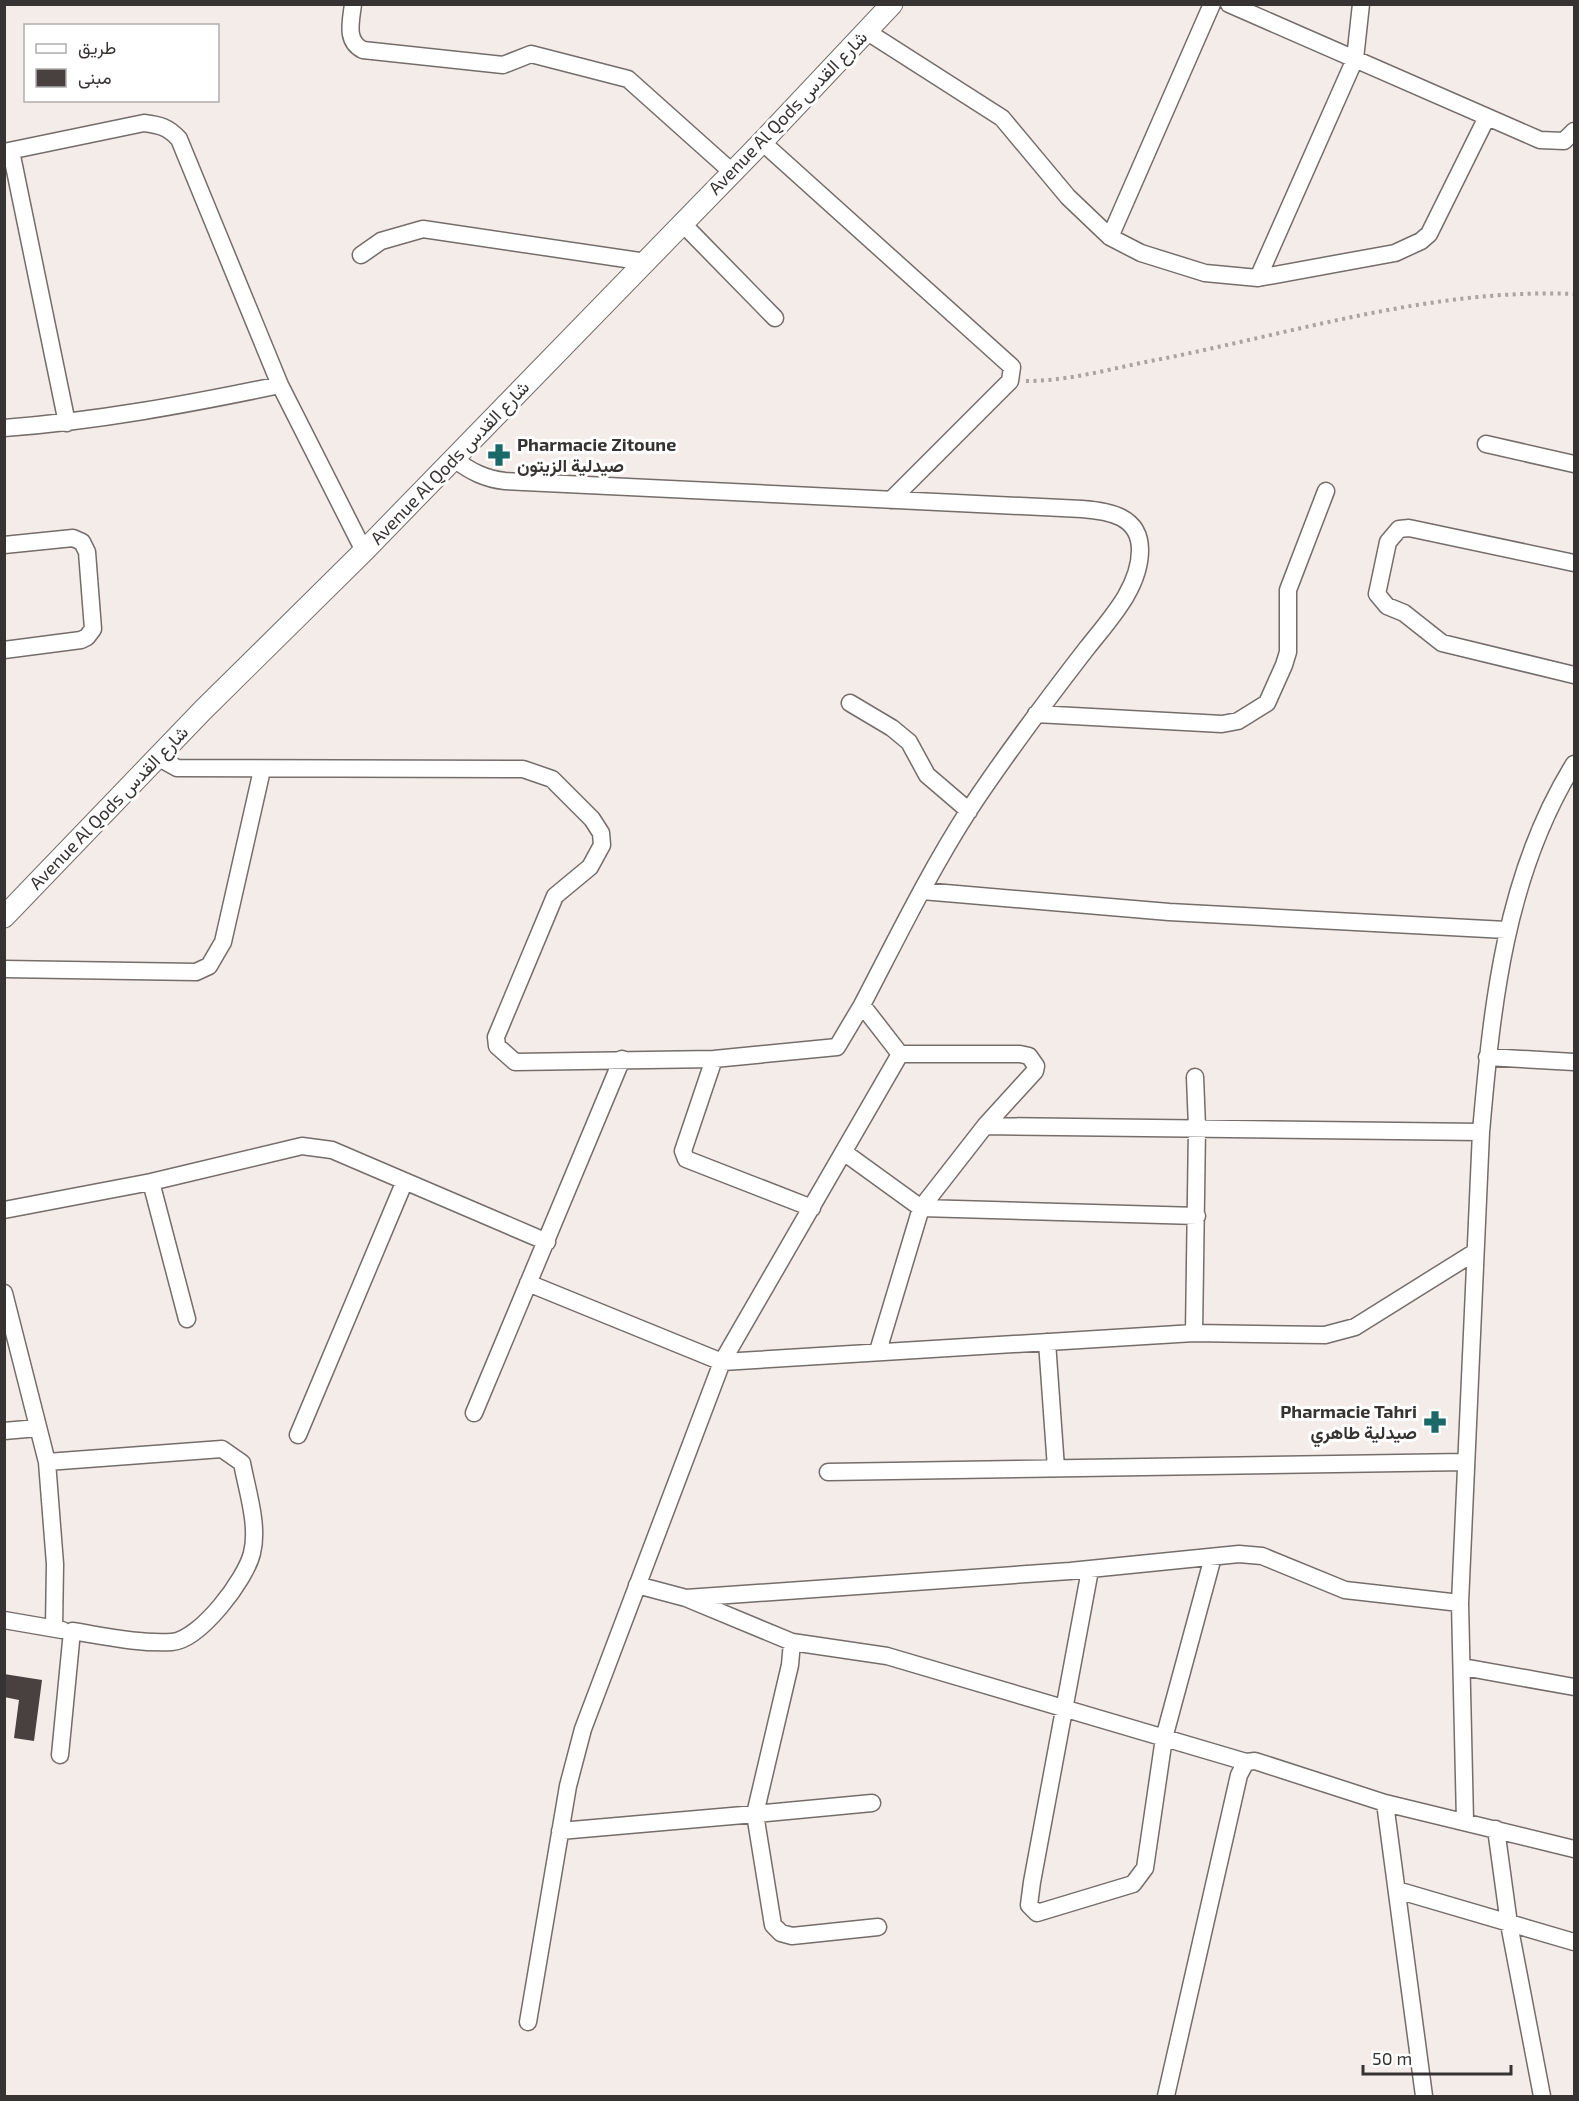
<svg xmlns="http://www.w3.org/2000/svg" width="1579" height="2101" font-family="'Exo 2',Vazirmatn,sans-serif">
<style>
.building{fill:#48413f}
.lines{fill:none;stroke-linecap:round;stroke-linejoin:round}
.minor-casing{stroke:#746d6a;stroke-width:19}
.tertiary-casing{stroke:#746d6a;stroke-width:23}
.path{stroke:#a9a3a1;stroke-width:4;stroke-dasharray:3 4.5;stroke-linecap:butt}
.minor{stroke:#fff;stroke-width:16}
.tertiary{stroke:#fff;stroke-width:21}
.labels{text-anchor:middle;stroke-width:6;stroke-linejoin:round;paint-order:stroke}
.street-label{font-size:18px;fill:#363332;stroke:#fff}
.poi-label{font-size:18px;font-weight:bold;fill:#363332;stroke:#fff;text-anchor:start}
</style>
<rect width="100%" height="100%" fill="#f4ece9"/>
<path class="building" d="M 4,1674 L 42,1680 L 34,1741 L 14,1738 L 19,1700 L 4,1697 Z"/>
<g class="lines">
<g class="minor-casing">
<path id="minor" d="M 353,4 C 351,22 345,41 363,50 L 503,65 L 531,54 L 628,79 L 732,172
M 1229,4 L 1540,140 L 1564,141 L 1574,131
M 866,31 L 1002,118 L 1068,197 L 1110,237 L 1141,253 L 1205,273 L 1258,278 L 1395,253 L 1421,241 L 1429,234 L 1487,117
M 762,142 L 1012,367 L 1010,381 L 891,500
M 11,151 L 67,423
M 4,152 L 144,123 C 160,125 168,127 179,139 L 280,385 L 364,551
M 683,224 L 775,318
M 1110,237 L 1212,4
M 361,255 L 381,241 L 423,229 L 646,262
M 1258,278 L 1355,59 L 1361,4
M 4,428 C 98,421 189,404 280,385
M 1486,444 L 1574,464
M 454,459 C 470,471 485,479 505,481 L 1082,509 C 1109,511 1140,516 1140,550 C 1140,588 1109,620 1087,648 C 1046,701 1006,754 969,810 C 929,872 896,940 862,1005 L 900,1054
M 4,545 L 73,538 L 82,542 L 87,552 L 93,629 L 87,637 L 81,640 L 4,650
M 1574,563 L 1409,528 L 1399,529 L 1388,542 L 1377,594 L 1387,606 L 1404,613 L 1442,643 L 1574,675
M 850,703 L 892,728 L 909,742 L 927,775 L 969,811
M 1036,714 L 1222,724 L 1238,721 L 1267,703 L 1284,665 L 1288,652 L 1288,590 L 1326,491
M 159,758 L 177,768 L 523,769 L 552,779 L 592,819 L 601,833 L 602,845 L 590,867 L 555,896 L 496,1037 L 497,1046 L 515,1062 L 714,1059 L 837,1047 L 862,1005
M 922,891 L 1169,912 L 1506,930
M 4,969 L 196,972 L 209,966 L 223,942 L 262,770
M 1487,1057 L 1574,1062
M 714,1059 L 683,1151 L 686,1159 L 812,1208
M 985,1126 L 1481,1132
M 845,1153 L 921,1208 L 1197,1216
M 151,1182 L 187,1319
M 4,1210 L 151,1182 L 302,1146 L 332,1150 L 547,1242
M 528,1283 L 722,1362 L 1194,1333 L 1325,1335 L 1355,1327 L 1475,1252
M 4,1293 L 47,1462 L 55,1564 L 54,1628
M 1194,1333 L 1197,1127 L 1195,1077
M 1047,1342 L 1056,1468
M 878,1351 L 921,1208 L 985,1126 L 1035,1071 L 1036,1066 L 1029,1056 L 1020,1054 L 900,1054
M 474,1413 L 622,1059
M 4,1431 L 38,1428
M 298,1435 L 404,1183
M 47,1462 L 222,1449 L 242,1463 C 247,1490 259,1526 252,1553 C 246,1579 200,1640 172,1642 C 139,1644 104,1636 72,1631 L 60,1755
M 828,1472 L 1465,1462
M 1090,1570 L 1032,1882 L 1029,1905 L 1037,1913 L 1133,1884 L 1145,1868 L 1164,1738 L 1213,1557
M 637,1585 L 686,1598 L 792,1642 L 790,1665 L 755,1814 L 872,1803
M 686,1598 L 1070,1571 L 1239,1554 L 1262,1556 L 1345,1590 L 1460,1603
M 4,1620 L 62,1630
M 792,1642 L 887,1656 L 1246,1762
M 1463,1667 L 1574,1687
M 1385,1803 L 1574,1849
M 1465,1821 L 1460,1603 L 1481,1132 C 1492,1005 1505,875 1574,764
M 1496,1829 L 1509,1924 L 1542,2096
M 560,1831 L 755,1814 L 773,1925 L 781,1933 L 792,1936 L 878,1927
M 1397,1890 L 1574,1942
M 528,2022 L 568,1786 L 583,1729 L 722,1362 L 900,1054
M 1166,2096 L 1239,1775 L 1246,1762 L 1255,1761 L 1385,1803 L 1424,2096"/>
</g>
<g class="tertiary-casing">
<path id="tertiary" d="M 4,917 L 203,710 L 364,551 L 762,142 L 892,4"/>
</g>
<path class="path" d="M 1026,381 C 1070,381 1113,368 1156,360 C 1295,333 1432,288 1574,294"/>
<use href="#minor" class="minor"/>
<use href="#tertiary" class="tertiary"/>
</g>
<defs>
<g id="pharmacy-bare" transform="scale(1.8)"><path d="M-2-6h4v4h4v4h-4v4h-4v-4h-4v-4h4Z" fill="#1b6869" stroke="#fff" stroke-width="2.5" paint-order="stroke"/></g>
</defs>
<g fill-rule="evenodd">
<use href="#pharmacy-bare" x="499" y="455"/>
<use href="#pharmacy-bare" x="1435" y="1422"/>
</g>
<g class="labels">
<g class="street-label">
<text transform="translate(788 113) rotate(-46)" y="6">Avenue Al Qods شارع القدس</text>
<text transform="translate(450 463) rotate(-46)" y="6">Avenue Al Qods شارع القدس</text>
<text transform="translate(109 808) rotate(-46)" y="6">Avenue Al Qods شارع القدس</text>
</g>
<g class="poi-label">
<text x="517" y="451">Pharmacie Zitoune<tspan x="517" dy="21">صيدلية الزيتون</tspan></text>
<text x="1417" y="1418" text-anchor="end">Pharmacie Tahri<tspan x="1417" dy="21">صيدلية طاهري</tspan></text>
</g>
</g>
<rect width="1579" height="2101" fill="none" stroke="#363332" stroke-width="12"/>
<rect x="24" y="24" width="195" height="78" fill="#ffffff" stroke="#afadad" stroke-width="1.5"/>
<rect x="36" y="44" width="30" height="9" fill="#ffffff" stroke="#afadad" stroke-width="1.5"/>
<text x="78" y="54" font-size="18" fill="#363332">طريق</text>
<rect x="36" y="69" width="30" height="18" fill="#48413f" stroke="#afadad" stroke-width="1.5"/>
<text x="78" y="84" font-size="18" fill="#363332">مبنى</text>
<path d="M1363 2065v9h148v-9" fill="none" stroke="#363332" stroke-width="3"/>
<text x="1372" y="2065" font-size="18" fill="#363332" stroke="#ffffff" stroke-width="4.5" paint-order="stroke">50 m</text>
</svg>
